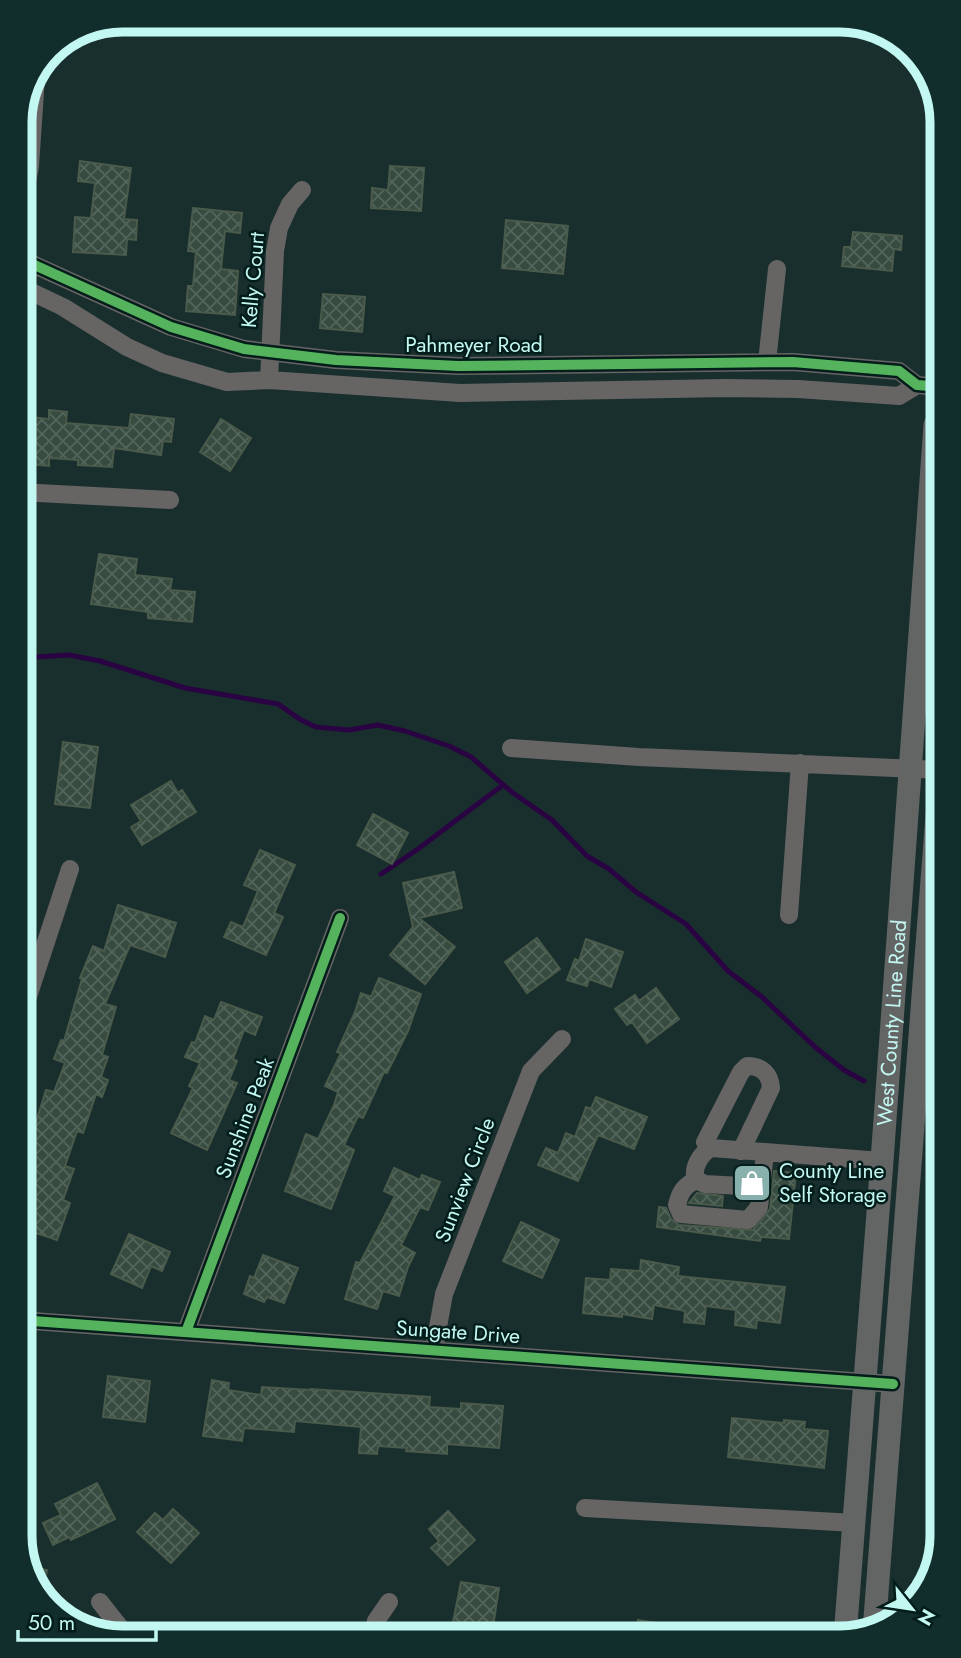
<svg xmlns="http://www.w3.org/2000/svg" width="961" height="1658" font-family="Jost,sans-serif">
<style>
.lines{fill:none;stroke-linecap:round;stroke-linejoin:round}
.stream{stroke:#2a0442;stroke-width:5}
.building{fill:url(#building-cross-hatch);stroke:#4a5a4b;stroke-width:2}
.minor{stroke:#676464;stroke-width:18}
.major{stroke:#636464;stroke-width:23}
.cycleway-casing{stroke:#031d1b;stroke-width:15}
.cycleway{stroke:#56b35d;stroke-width:10}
.labels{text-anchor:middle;stroke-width:5;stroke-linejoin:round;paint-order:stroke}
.street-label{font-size:21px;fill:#c3f7f2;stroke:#031d1b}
.poi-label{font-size:21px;fill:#c3f7f2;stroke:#031d1b;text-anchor:start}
.rim{fill:none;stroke:#c3f7f2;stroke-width:9}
</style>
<defs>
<pattern id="building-cross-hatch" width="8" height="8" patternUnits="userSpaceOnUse" patternTransform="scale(1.75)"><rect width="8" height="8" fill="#384b40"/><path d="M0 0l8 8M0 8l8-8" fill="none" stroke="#53665c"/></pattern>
</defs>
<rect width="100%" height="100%" fill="#192f2d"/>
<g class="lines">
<path class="stream" d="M 19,658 L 69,655 L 100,661 L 185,688 L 278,704 L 301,720 L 316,727 L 349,730 L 378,725 L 405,731 L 449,746 L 471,757 L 513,793 L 552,820 L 587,856 L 609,869 L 636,892 L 686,924 L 728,971 L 762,997 L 815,1047 L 844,1070 L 864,1081
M 381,874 L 418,849 L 503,785
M 932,1119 L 942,1124"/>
</g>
<path class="building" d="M 80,161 L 131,168 L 124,219 L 137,220 L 136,240 L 127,239 L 126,255 L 73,252 L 75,217 L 91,218 L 95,183 L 78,181 Z
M 390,166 L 424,168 L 421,211 L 371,208 L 372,188 L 388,190 Z
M 193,208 L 242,213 L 240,233 L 225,231 L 221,269 L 238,271 L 235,315 L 186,311 L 188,286 L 193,286 L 196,252 L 188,251 Z
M 506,220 L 568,226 L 563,274 L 502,268 Z
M 853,232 L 902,236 L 901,250 L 894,249 L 892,271 L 842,266 L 844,247 L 851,247 Z
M 323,294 L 365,297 L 362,332 L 320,328 Z
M 49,410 L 67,412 L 66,423 L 129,428 L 131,414 L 174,419 L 171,442 L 163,441 L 161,455 L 114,448 L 112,467 L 78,465 L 78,460 L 49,458 L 49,466 L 28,464 L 32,417 L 49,419 Z
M 221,419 L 251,438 L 230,471 L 200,452 Z
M 99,554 L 137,559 L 135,575 L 172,579 L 170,590 L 195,592 L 192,622 L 148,618 L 148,612 L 91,604 Z
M 63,742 L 98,747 L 90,808 L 55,804 Z
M 171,781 L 178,793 L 182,790 L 196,812 L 142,845 L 131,827 L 141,821 L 131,805 Z
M 373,814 L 408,833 L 392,864 L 357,845 Z
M 260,850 L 295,865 L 274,913 L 283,917 L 266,955 L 224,937 L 231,922 L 243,927 L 258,891 L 244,885 Z
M 454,872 L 462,908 L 419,918 L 455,947 L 425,984 L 390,955 L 413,927 L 403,883 Z
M 118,905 L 176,923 L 165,957 L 130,945 L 105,1004 L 116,1007 L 102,1055 L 108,1057 L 101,1077 L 108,1080 L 102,1097 L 96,1094 L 83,1133 L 77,1131 L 65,1166 L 74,1169 L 63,1200 L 70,1203 L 57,1240 L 36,1233 L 22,1275 L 19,1274 L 19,1205 L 30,1173 L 21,1170 L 46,1090 L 54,1092 L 65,1063 L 54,1059 L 61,1040 L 64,1041 L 82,979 L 80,978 L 93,946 L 104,951 Z
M 537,938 L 560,969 L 527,993 L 505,962 Z
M 586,939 L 623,952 L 611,987 L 589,979 L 587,986 L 567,980 L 575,959 L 579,961 Z
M 379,978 L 421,994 L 408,1031 L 387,1073 L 384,1072 L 363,1118 L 358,1116 L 344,1145 L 354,1150 L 331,1209 L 285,1191 L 306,1134 L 318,1139 L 334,1105 L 338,1092 L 325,1086 L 341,1053 L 337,1052 L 355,1012 L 361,993 L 371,997 Z
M 656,988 L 679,1019 L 647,1043 L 632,1022 L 627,1025 L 615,1009 L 635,995 L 639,1001 Z
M 221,1002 L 262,1017 L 255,1035 L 244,1030 L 233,1059 L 237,1061 L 229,1080 L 237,1083 L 207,1150 L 171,1133 L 193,1088 L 189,1086 L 200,1063 L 185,1057 L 192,1042 L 195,1043 L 205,1016 L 214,1020 Z
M 596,1097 L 647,1117 L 634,1149 L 598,1135 L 578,1181 L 538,1165 L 546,1148 L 558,1153 L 566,1133 L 575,1137 L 586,1107 L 591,1109 Z
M 394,1168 L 420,1180 L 422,1175 L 440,1182 L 428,1210 L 420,1207 L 401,1245 L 415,1253 L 408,1267 L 399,1296 L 383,1291 L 377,1309 L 345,1299 L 356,1262 L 360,1263 L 395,1196 L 384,1191 Z
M 774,1171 L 796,1173 L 789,1239 L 761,1237 L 760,1241 L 657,1227 L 659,1207 L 666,1208 L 671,1219 L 679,1225 L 753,1230 L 770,1209 Z
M 697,1193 L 723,1196 L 722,1206 L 689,1203 Z
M 521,1222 L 559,1240 L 542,1278 L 503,1261 Z
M 129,1234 L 170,1252 L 162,1271 L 151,1266 L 142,1288 L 111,1274 Z
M 263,1255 L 298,1268 L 284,1303 L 267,1297 L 264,1302 L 244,1294 L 250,1276 L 254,1278 Z
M 641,1260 L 679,1267 L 678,1276 L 785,1287 L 780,1323 L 757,1320 L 756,1328 L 735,1325 L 736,1310 L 706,1306 L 704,1324 L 684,1322 L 685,1311 L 654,1305 L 652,1319 L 622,1314 L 622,1317 L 583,1313 L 586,1278 L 610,1280 L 611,1269 L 640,1271 Z
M 108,1376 L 150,1381 L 145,1422 L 103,1417 Z
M 212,1380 L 229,1383 L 228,1390 L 261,1395 L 262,1387 L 311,1390 L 311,1389 L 430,1397 L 429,1407 L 461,1409 L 461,1403 L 503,1406 L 499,1448 L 447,1444 L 447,1454 L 406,1451 L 407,1448 L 378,1446 L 377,1454 L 359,1453 L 361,1427 L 295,1421 L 294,1432 L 244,1428 L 242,1441 L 203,1436 Z
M 732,1418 L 784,1423 L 784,1420 L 805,1422 L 804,1429 L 828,1431 L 824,1468 L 728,1457 Z
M 97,1483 L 115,1519 L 71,1540 L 69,1537 L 53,1545 L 43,1523 L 61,1515 L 55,1504 Z
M 173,1509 L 199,1533 L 171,1563 L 137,1532 L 155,1513 L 163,1520 Z
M 448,1511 L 475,1540 L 448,1565 L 431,1548 L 439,1541 L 429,1529 Z
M 26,1566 L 47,1570 L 42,1596 L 30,1581 Z
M 461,1582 L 499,1588 L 491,1639 L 451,1632 Z
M 638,1620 L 676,1626 L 674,1639 L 636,1639 Z"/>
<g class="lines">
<path class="minor" d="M 19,225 L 30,166 L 36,78
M 19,258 L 171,327 L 244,349 L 336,360 L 458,366 L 793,362 L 899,371 L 917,385 L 942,387
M 19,286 L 63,307 L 127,347 L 162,363 L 227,382 L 269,380 L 460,393 L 725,388 L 798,389 L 899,396 L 917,385
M 767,362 L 777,269
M 269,380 L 275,251 L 279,228 L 290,204 L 302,190
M 19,492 L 170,500
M 511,748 L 639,757 L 941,770
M 789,915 L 800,763
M 19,1024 L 70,869
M 711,1148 L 705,1142 L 741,1072 L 747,1066 C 762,1066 770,1074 771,1088 L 741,1151
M 696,1180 C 684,1186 680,1192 677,1205 L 681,1214 L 748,1220 L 759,1207 L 765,1153
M 760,1187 L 705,1184 L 696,1180 C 692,1168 700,1154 711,1148 L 882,1161
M 19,1320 L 893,1384
M 186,1332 L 340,918
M 434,1349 L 444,1294 L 531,1071 L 562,1039
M 585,1508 L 855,1523
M 100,1602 L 119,1626 L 119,1639
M 371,1639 L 376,1621 L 389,1602"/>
<g class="major">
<path d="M 874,1631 L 942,751"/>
<path id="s1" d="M 845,1637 L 882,1161 L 935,425 L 942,409"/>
</g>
<g class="cycleway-casing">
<path id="cycleway" d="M 19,258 L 171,327 L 244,349 L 336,360 L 458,366 L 793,362 L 899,371 L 917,385 L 942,387
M 19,1320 L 893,1384
M 186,1332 L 340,918"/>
</g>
<use href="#cycleway" class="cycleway"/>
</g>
<defs>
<g id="shop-square" transform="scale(2.0125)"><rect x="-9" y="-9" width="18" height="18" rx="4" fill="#88b1ad" stroke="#031d1b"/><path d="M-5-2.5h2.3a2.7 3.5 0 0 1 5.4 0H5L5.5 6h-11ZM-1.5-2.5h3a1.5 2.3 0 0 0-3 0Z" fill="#fff"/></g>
</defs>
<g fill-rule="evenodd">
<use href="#shop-square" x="752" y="1183"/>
</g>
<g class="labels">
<g class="street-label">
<text transform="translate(253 280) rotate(-85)" y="7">Kelly Court</text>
<text x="474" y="352">Pahmeyer Road</text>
<text dy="7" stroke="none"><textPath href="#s1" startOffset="616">West County Line Road</textPath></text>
<text transform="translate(245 1118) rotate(-69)" y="7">Sunshine Peak</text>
<text transform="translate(465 1180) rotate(-69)" y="7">Sunview Circle</text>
<text transform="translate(458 1332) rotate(4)" y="7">Sungate Drive</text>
</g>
<g class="poi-label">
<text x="779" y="1178">County Line<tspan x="779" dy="24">Self Storage</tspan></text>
</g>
</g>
<path d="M0 0H961V1658H0ZM122 32H840A90 90 0 0 1 930 122V1536A90 90 0 0 1 840 1626H122A90 90 0 0 1 32 1536V122A90 90 0 0 1 122 32Z" fill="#122e2c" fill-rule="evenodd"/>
<path class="rim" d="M122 32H840A90 90 0 0 1 930 122V1536A90 90 0 0 1 840 1626H122A90 90 0 0 1 32 1536V122A90 90 0 0 1 122 32Z"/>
<g transform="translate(912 1609) rotate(120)" stroke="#031d1b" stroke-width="5" paint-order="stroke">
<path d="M0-5L12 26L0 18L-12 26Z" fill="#c3f7f2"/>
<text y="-10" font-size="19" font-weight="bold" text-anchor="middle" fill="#c3f7f2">N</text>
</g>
<path d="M18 1630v10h138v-10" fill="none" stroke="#c3f7f2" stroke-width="3.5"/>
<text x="28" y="1630" font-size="21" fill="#c3f7f2" stroke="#031d1b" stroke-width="5" paint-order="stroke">50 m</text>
</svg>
